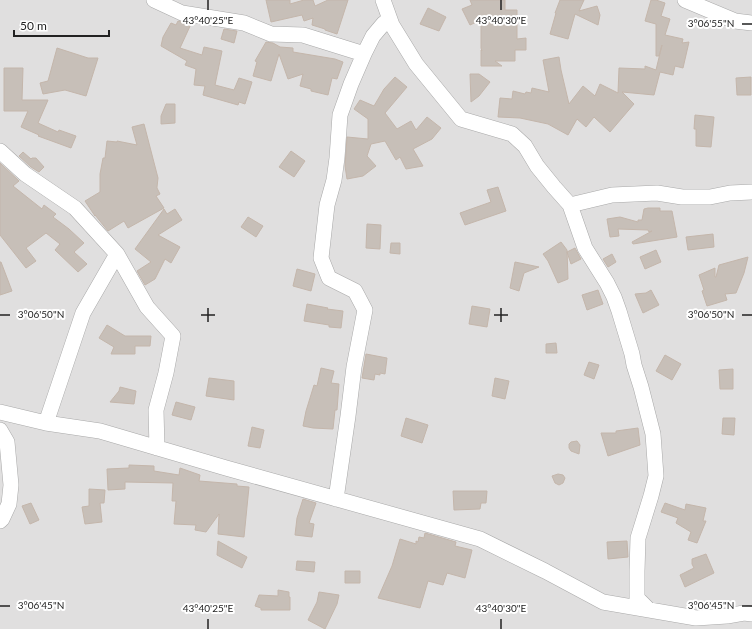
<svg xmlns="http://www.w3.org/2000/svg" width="752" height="629" font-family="Lato,sans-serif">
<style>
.residential{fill:#e0dfdf}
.building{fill:#c7bfb8;stroke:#c4b6ab}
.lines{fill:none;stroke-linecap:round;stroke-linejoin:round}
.minor-casing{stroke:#a9a9a9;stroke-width:16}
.minor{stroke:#fff;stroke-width:15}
.ticks{fill:none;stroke:#222;stroke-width:1.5}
.ticks-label{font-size:10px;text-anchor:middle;fill:#222;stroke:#fff;stroke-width:4;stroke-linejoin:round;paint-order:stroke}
</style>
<rect width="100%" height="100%" fill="#f2efe9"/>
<path class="residential" d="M 0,0 L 752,0 L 752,629 L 0,629 Z"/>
<path class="building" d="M 266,0 L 290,0 L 290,4 L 304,0 L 313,0 L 315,6 L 328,0 L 348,0 L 337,34 L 325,30 L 325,29 L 312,25 L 313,18 L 304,21 L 302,15 L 271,22 Z
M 470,0 L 505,0 L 505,10 L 517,10 L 517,39 L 526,38 L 526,50 L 515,50 L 515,61 L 495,61 L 502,66 L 481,66 L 481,50 L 482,51 L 481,48 L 481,20 L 470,25 L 462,9 L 472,5 Z
M 560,0 L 584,0 L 579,11 L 597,6 L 600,15 L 598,25 L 575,14 L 568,39 L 550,34 L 556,13 L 555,13 Z
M 651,0 L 656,0 L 665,3 L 661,16 L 670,19 L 665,35 L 683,39 L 682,43 L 689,42 L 683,68 L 675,66 L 673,75 L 660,72 L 654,95 L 622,92 L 634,104 L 610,132 L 594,117 L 586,127 L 577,119 L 568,135 L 548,124 L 520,118 L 498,117 L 500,98 L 512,99 L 513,91 L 525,94 L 526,92 L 531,93 L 532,88 L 549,92 L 543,60 L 559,57 L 561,70 L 569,104 L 583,86 L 595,96 L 600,84 L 618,93 L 619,68 L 645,69 L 645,66 L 656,70 L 662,45 L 659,56 L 656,56 L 656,24 L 645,21 Z
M 428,8 L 446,17 L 439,31 L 420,24 Z
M 178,21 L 191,24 L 180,48 L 202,55 L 204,47 L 222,51 L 215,85 L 234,90 L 239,78 L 252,82 L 245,104 L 239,102 L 238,105 L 203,95 L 205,86 L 194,85 L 196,69 L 185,65 L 187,61 L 161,46 L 163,37 L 171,23 L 176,25 Z
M 224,29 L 237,31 L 234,43 L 221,39 Z
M 266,42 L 273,43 L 280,47 L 293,48 L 293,52 L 335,59 L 343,62 L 337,79 L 332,78 L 328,95 L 311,91 L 311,89 L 300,86 L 303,74 L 288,79 L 279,54 L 271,81 L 253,76 L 257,62 L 255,61 Z
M 57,48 L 88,58 L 98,58 L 86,96 L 65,90 L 43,94 L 40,83 L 48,81 Z
M 4,68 L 23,68 L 22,100 L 48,100 L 38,123 L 58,132 L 59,130 L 76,136 L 71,148 L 38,136 L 39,135 L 21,127 L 28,111 L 4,111 Z
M 470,74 L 479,74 L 490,82 L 479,96 L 471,102 Z
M 395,77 L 407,87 L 385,113 L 397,129 L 411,121 L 416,130 L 427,117 L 441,128 L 432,139 L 413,149 L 423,166 L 406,169 L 400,157 L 396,160 L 385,141 L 371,144 L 367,156 L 376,166 L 363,176 L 347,179 L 345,166 L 347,137 L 368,139 L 368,119 L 354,109 L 360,100 L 374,106 L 384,89 Z
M 751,77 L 751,95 L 737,95 L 736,78 Z
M 166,104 L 175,104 L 175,123 L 161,124 L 161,116 Z
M 695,115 L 714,117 L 711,147 L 696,146 L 696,129 L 694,129 Z
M 144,124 L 158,178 L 157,187 L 157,188 L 160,194 L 156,196 L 164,208 L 128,228 L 124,221 L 108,231 L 95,215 L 95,216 L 85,201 L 100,192 L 100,174 L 103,158 L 105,158 L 107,141 L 117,142 L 117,141 L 137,145 L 132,127 Z
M 291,151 L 305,161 L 294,177 L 279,167 Z
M 23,152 L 31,159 L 32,158 L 36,158 L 44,167 L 39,172 L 31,167 L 19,156 Z
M 0,163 L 19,181 L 13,186 L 42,209 L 44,205 L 56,214 L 53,217 L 69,229 L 84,243 L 74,252 L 87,264 L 78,272 L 55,250 L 60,244 L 46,233 L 26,248 L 36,261 L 26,268 L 0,235 Z
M 498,187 L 506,211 L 465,225 L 460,213 L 491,202 L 487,190 Z
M 648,208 L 660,208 L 660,211 L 672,211 L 677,237 L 633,244 L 632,242 L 652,231 L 649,232 L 648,230 L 618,229 L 619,236 L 610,237 L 607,219 L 620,217 L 638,222 L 638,220 L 642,220 L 644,209 Z
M 164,209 L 167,214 L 175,209 L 182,220 L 158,235 L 180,247 L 171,263 L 165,259 L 155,279 L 145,285 L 137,271 L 151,262 L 135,249 Z
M 248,217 L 263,226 L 256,237 L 241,227 Z
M 367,224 L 381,225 L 380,249 L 366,248 Z
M 713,234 L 714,247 L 688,250 L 686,237 Z
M 561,242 L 567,250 L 568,279 L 558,283 L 548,261 L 543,254 Z
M 391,243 L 400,243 L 400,254 L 390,253 Z
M 575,248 L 581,259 L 571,264 L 567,252 Z
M 656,250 L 661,262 L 645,269 L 640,257 Z
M 612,254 L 616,262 L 608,267 L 603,259 Z
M 748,257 L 744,273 L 736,293 L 725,294 L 727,300 L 707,306 L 702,291 L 704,290 L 699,275 L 715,268 L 715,277 L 716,277 L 719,265 Z
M 0,262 L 1,262 L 12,291 L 0,295 Z
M 515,262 L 539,267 L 524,273 L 519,291 L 510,288 Z
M 297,269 L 315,274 L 311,291 L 293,286 Z
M 598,290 L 603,304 L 587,310 L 582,295 Z
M 651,290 L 659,305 L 643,313 L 635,294 L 646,293 Z
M 307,304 L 328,308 L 327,309 L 343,311 L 341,328 L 329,327 L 329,325 L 304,321 Z
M 472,306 L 490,309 L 487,327 L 469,324 Z
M 107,325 L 125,336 L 151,336 L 150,346 L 135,346 L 135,354 L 111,354 L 114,347 L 99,338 Z
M 556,343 L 557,353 L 546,353 L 546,344 Z
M 366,354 L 387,358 L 385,374 L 380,373 L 380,375 L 375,374 L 374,380 L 362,378 Z
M 665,355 L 681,364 L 672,380 L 656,371 Z
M 589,362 L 599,365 L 594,379 L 584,375 Z
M 321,368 L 334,371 L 331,383 L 339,384 L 337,410 L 335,410 L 333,429 L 313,428 L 303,426 L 306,411 L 314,385 L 317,386 Z
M 733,369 L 733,389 L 720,389 L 719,370 Z
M 209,378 L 234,381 L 234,400 L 206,396 Z
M 495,378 L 509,381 L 505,399 L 492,396 Z
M 120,387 L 136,391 L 134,404 L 110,402 L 119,391 Z
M 176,402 L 195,407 L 191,420 L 172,415 Z
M 406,418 L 428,425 L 422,443 L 401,436 Z
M 723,418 L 735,418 L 734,435 L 722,434 Z
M 252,427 L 264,430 L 260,448 L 248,446 Z
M 638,428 L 640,445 L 608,456 L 601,433 L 616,433 L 616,431 Z
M 577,441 L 580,445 L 579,454 L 571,451 L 569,448 L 569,444 L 571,442 Z
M 129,465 L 154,466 L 154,471 L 179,475 L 180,468 L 200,475 L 199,481 L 237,484 L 237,486 L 249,487 L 244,537 L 218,534 L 219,514 L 206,532 L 195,530 L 196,525 L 174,524 L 176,501 L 172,501 L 173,483 L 125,482 L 125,489 L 108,490 L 107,469 L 129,468 Z
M 558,474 L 563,475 L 565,478 L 563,483 L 559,485 L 555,483 L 552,476 Z
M 89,489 L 105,490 L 104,503 L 100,503 L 102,522 L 85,524 L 82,507 L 89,506 Z
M 453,491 L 487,491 L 486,503 L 481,503 L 480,509 L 454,510 Z
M 303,499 L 316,503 L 309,523 L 314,524 L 312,537 L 295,535 L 297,518 Z
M 31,503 L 39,520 L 30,524 L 22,506 Z
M 665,503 L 685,510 L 686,504 L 706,508 L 703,521 L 706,521 L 697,543 L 688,540 L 691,532 L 676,523 L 678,518 L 661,512 Z
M 425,533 L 456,542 L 455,546 L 472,550 L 465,578 L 447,573 L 443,585 L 428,581 L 420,608 L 378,598 L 392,566 L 400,539 L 416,544 L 416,541 L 418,542 L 419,537 L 424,538 Z
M 218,541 L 247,557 L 242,568 L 217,555 Z
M 627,541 L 628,557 L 608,559 L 607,542 Z
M 706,554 L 714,573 L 685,587 L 680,575 L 694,568 L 692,564 L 692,559 Z
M 297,561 L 315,562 L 314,572 L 296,570 Z
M 345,571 L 360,571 L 360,583 L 345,583 Z
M 278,590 L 289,592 L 289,597 L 290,597 L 290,610 L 261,610 L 261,608 L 255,606 L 259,595 L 278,596 Z
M 319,592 L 339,595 L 337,604 L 325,629 L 308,620 L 317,602 Z"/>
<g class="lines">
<g class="minor-casing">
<path id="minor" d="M 154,0 L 182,13 L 244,23 L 271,34 L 303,35 L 364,54
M 383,0 L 392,25 L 416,64 L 461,119 L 512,134 L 525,146 L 537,166 L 554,187 L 570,205 L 585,248 L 607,283 L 614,297 L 619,311 L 632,354 L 634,365 L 641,387 L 653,434 L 656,476 L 651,496 L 638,538 L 637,571 L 637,598 L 649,610
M 685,0 L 735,21 L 752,23
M 0,151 L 25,174 L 75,208 L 117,254 L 147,307 L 173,336 L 166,373 L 156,410 L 157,448
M 570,205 L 612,195 L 657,193 L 682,197 L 710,197 L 730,193 L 752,192
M 0,412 L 46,423 L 100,431 L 226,468 L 480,539 L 545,571 L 603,602 L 696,618 L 727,616 L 744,613 L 752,614
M 46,423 L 83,313 L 117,254
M 0,430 L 7,442 L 11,485 L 9,504 L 2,519 L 0,521
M 336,499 L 348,416 L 354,367 L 365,310 L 355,291 L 329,278 L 321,258 L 327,205 L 334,180 L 337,158 L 340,115 L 351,84 L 364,54 L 373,36 L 384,23 L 392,25"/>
</g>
<use href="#minor" class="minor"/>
</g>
<path class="ticks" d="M 208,0 L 208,10M 501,0 L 501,10M 742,24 L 752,24M 208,308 L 208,322M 501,308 L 501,322M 0,315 L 10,315M 201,315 L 215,315M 494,315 L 508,315M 742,315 L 752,315M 0,606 L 10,606M 742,606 L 752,606M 208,619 L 208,629M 501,619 L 501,629"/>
<g class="ticks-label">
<text x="208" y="24">43°40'25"E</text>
<text x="501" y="24">43°40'30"E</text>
<text x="711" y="27">3°06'55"N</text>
<text x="41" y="318">3°06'50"N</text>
<text x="711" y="318">3°06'50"N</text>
<text x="41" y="609">3°06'45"N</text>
<text x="711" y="609">3°06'45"N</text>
<text x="208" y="612">43°40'25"E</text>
<text x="501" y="612">43°40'30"E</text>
</g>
<path d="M14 30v6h95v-6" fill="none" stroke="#222222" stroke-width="2"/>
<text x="20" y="30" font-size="12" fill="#222222" stroke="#ffffff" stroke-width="3" paint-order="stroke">50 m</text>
</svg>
